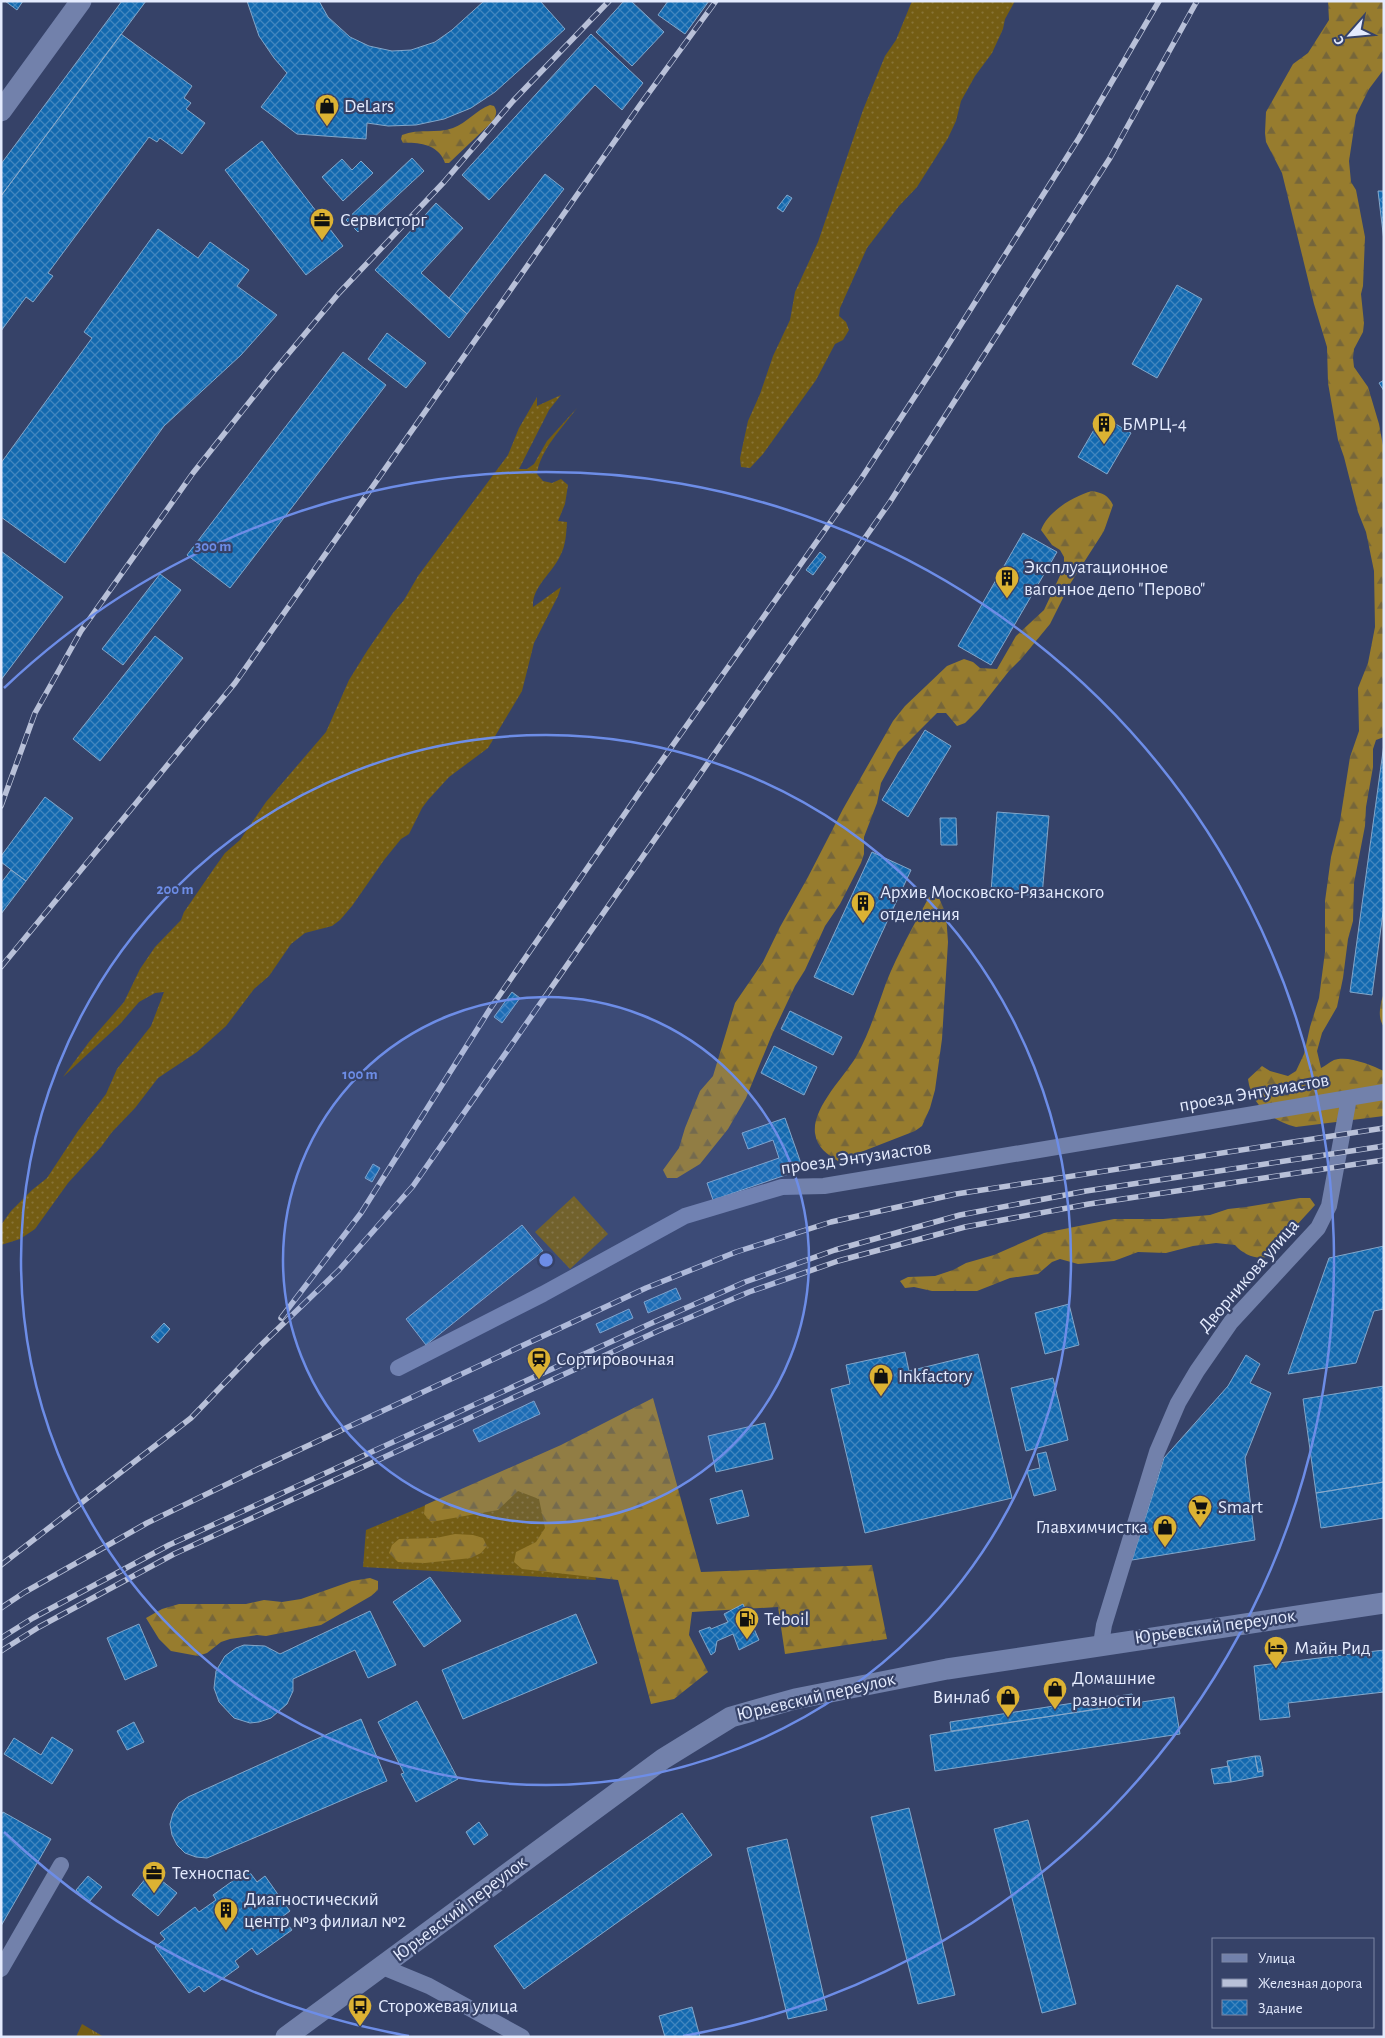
<svg xmlns="http://www.w3.org/2000/svg" width="1385" height="2038" font-family="'Alegreya Sans',sans-serif">
<style>
.grass{fill:url(#grass-dots)}
.forest{fill:url(#forest-firs)}
.park{fill:url(#park-tufts)}
.building{fill:url(#building-cross-hatch);stroke:#82a6ca}
.lines{fill:none;stroke-linecap:round;stroke-linejoin:round}
.minor{stroke:#7281ab;stroke-width:16}
.tertiary{stroke:#7281ab;stroke-width:21}
.rail-casing{stroke:#b8c0d8;stroke-width:5.5}
.rail{stroke:#364268;stroke-width:4;stroke-dasharray:11;stroke-linecap:butt}
.ring{fill:none;stroke:#6d8de7;stroke-width:2.5}
.labels{text-anchor:middle;dominant-baseline:central;stroke-width:4.5;stroke-linejoin:round;paint-order:stroke}
.poi-label{font-size:19px;fill:#e4ebfe;stroke:#364268;text-anchor:start}
.street-label{font-size:19px;fill:#e4ebfe;stroke:#364268}
.centre{fill:#6d8de7;stroke:#364268;stroke-width:2.5}
.ring-label{font-size:15px;text-anchor:middle;font-weight:bold;fill:#6d8de7;stroke:#364268;stroke-width:4.5;stroke-linejoin:round;paint-order:stroke}
</style>
<defs>
<pattern id="grass-dots" width="8" height="8" patternUnits="userSpaceOnUse" patternTransform="scale(1.25)"><rect width="8" height="8" fill="#745d14"/><path d="M2 2h.1M6 6h.1" fill="none" stroke="#887437" stroke-width="1.8" stroke-linecap="round"/></pattern>
<pattern id="forest-firs" width="22" height="20" patternUnits="userSpaceOnUse" patternTransform="scale(1.25)"><rect width="22" height="20" fill="#977c2e"/><path d="M5 1l3.5 6h-7zM16 11l3.5 6h-7z" fill="#76663a"/></pattern>
<pattern id="park-tufts" width="24" height="20" patternUnits="userSpaceOnUse" patternTransform="scale(1.25)"><rect width="24" height="20" fill="#745d14"/><path d="M3 7l-1-3M5 7V3M7 7l1-3M15 17l-1-3M17 17v-4M19 17l1-3" fill="none" stroke="#887437"/></pattern>
<pattern id="building-cross-hatch" width="8" height="8" patternUnits="userSpaceOnUse" patternTransform="scale(1.25)"><rect width="8" height="8" fill="#1369af"/><path d="M0 0l8 8M0 8l8-8" fill="none" stroke="#4186bf"/></pattern>
</defs>
<rect width="100%" height="100%" fill="#364268"/>
<!-- grass -->
<path class="grass" d="M912,1H1015L1005,19L1003,29L992,53L975,76L961,101L956,121L948,138L917,187L899,206L867,248L840,308L839,316L846,322L849,330L843,340L835,344L816,380L763,454L750,468L741,467L740,458L748,421L760,394L773,356L790,320L795,292L818,242L863,110L885,56L896,40Z
M561,395L549,410L519,469H527L534,464L547,441L577,408C563,427 540,450 537,474L543,481L552,483L561,479L568,485L565,504L558,521L567,522C566,535 566,545 560,556C552,574 532,586 533,607L561,587L558,596L534,643L522,691L488,748L449,777L428,800L422,808L409,834L401,839L384,860L352,906L340,920L332,926L305,933L291,944L269,976L254,989L226,1026L197,1052L158,1078L135,1108L112,1132L101,1147L68,1183L35,1229L20,1239L1,1245V1225L11,1211L32,1190L47,1178L78,1131L106,1094L117,1069L151,1026L164,992L155,993L139,1002L120,1024L63,1077L89,1042L124,1002L140,969L155,947L181,920L184,912L215,867L225,853L240,840L266,802L326,732L349,680L367,651L393,613L404,600L418,576L508,455L519,428L537,397V406Z
M574,1196L608,1234L570,1269L535,1232Z
M566,1447L596,1580L363,1567L366,1530Z"/>
<!-- forest -->
<path class="forest" d="M1328,1H1384V69L1369,89L1356,115L1349,161L1351,182L1356,190L1365,237L1363,286L1361,294L1364,323L1363,332L1354,349L1353,358L1354,367L1368,387L1379,424L1384,451V737L1376,740L1373,749V767L1366,807L1365,826L1354,883L1353,921L1348,939L1343,978L1337,1007L1322,1033L1317,1051L1321,1068C1325,1066 1330,1062 1334,1060C1348,1055 1371,1065 1384,1071V1116L1296,1127C1272,1121 1251,1105 1248,1079L1262,1066L1270,1071L1288,1076L1296,1071L1304,1054L1310,1027L1319,998L1325,952V901L1331,857L1340,821L1350,757L1359,731L1358,688L1368,663L1375,627L1374,571L1366,532L1358,512L1344,457L1338,440L1328,383L1327,347L1314,304L1282,173L1266,142L1265,133L1266,112L1293,64L1308,53L1329,20Z
M490,105L494,106C498,112 496,116 492,122L449,163H445C439,145 420,142 403,143L401,139L402,135C419,128 437,134 453,128C467,123 476,110 490,105Z
M1092,491C1103,493 1108,495 1113,505L1104,531L1070,584L1050,624L1022,658L1009,671L979,709L965,723L957,726L946,713H937L898,752L881,783L877,803L864,837V854L861,863L840,904L825,926L805,970L795,986L771,1037L746,1098L728,1129L700,1164L677,1178H667L663,1170L679,1148L685,1128L700,1091L713,1076L735,1003L763,962L780,927L808,877L843,809L893,721L905,706L947,666L964,659L973,662L980,668L997,669L1016,636L1044,610L1064,567V557L1060,550L1052,545L1041,530C1048,511 1074,496 1092,491Z
M929,897L939,898L946,914L948,942L942,1039L935,1090L930,1108L922,1126L915,1131L838,1161C827,1154 817,1148 815,1133C812,1108 844,1077 856,1057C869,1034 877,1008 886,983C898,953 914,925 929,897Z
M1384,993V1027C1377,1017 1380,1004 1384,993Z
M1300,1198H1310L1315,1205C1309,1212 1302,1219 1296,1226C1291,1234 1287,1243 1280,1250C1266,1263 1246,1258 1235,1245L1216,1243L1193,1246L1166,1253L1138,1252L1114,1261L1078,1264L1060,1259L1052,1262L1038,1274L1010,1278L977,1291H932L914,1287L905,1288L900,1281L908,1277L935,1276L953,1270L966,1263L994,1255L1044,1233L1114,1219H1163L1210,1215L1228,1209L1246,1207Z
M653,1398L701,1572L872,1565L887,1639L785,1654L778,1607L692,1612L689,1635L708,1672L674,1699L651,1704L618,1580L522,1569L514,1562L516,1552L536,1542L545,1528L539,1499L518,1491L498,1510L431,1522L424,1514L425,1505L561,1445Z
M455,1534L473,1535L483,1538L487,1546L481,1553L471,1558L425,1563L398,1562L389,1553L392,1545L399,1539L436,1538Z
M370,1578L378,1581V1590L371,1596L321,1625L266,1636L257,1635L230,1639L221,1642L207,1653L198,1656L171,1651L159,1639L146,1618L162,1609L179,1604H246L264,1600L282,1602L301,1599L352,1581Z"/>
<!-- park -->
<path class="park" d="M82,2024L104,2037H76Z"/>
<!-- building -->
<path class="building" d="M5,1H23L17,10Z
M122,1H146L1,196V164Z
M247,1H319L328,17L350,37L369,46L392,51L411,50L435,42L452,30L484,1H540L565,29L495,92L471,108L444,119L416,125L388,126L367,123L366,139L297,134L261,107L287,73L274,58L259,36Z
M624,1H631L664,32L632,66L596,32Z
M668,1H709L685,34L658,15Z
M121,34L192,86L184,98L191,103L186,109L205,123L182,154L160,138L157,142L149,137L48,273L53,276L33,302L26,297L1,331V196Z
M591,34L643,83L622,110L595,85L489,200L462,175Z
M262,141L343,246L306,275L225,170Z
M412,158L424,171L358,232L346,220Z
M342,159L352,170L361,161L373,173L343,201L322,177Z
M545,174L564,189L467,314L449,298Z
M1378,191H1384V241Z
M787,195L792,198L783,212L777,208Z
M436,203L463,228L421,273L467,314L449,338L375,270Z
M158,229L198,258L210,242L249,270L237,286L277,315L241,355L164,426L65,563L1,517V463L92,338L84,332Z
M1177,285L1202,299L1157,378L1132,364Z
M387,333L426,363L406,388L368,359Z
M343,352L386,385L230,588L187,555Z
M1384,380V391L1379,383Z
M1102,416L1131,433L1107,474L1078,457Z
M1023,533L1057,552L991,665L958,646Z
M1,551L63,597L1,680Z
M820,552L826,557L813,575L806,570Z
M160,574L181,590L123,665L102,649Z
M155,636L183,658L100,761L73,739Z
M925,730L951,746L908,817L882,800Z
M1384,744V905L1372,995L1350,992Z
M45,797L73,818L26,881L1,862V856Z
M997,812L1049,816L1042,896L991,892Z
M940,818H956L957,845H941Z
M872,852L911,870L853,995L814,977Z
M11,870L26,881L1,914V883Z
M512,992L520,998L502,1023L494,1017Z
M790,1011L842,1037L833,1055L781,1029Z
M774,1046L817,1067L804,1095L761,1073Z
M785,1118L803,1169L713,1200L707,1183L779,1158L773,1140L748,1149L742,1133Z
M373,1164L380,1168L372,1182L365,1178Z
M522,1225L543,1251L426,1345L406,1319Z
M1384,1246V1309L1374,1311L1356,1363L1288,1374L1329,1258Z
M676,1288L681,1299L648,1313L644,1302Z
M1069,1304L1079,1345L1045,1354L1035,1313Z
M629,1309L633,1318L600,1333L596,1324Z
M164,1323L170,1329L158,1343L151,1337Z
M905,1352L909,1371L978,1354L1012,1498L865,1533L831,1389L850,1384L846,1365Z
M1246,1355L1260,1364L1250,1383L1271,1393L1245,1458L1255,1540L1132,1560L1164,1458L1228,1386Z
M1053,1378L1068,1440L1026,1451L1011,1388Z
M1384,1386V1482L1316,1493L1303,1399Z
M534,1401L540,1414L479,1442L473,1430Z
M765,1423L773,1459L716,1472L708,1436Z
M1046,1452L1056,1490L1034,1496L1027,1471L1040,1468L1037,1454Z
M1384,1482V1518L1321,1528L1316,1493Z
M742,1490L749,1516L717,1524L710,1499Z
M430,1577L461,1621L424,1647L393,1602Z
M743,1604L759,1640L739,1650L733,1634L717,1641L715,1652L711,1655L699,1631L710,1627L711,1629L728,1622L724,1614Z
M370,1611L396,1665L368,1678L355,1650L293,1679V1691L287,1704L271,1718L259,1722L250,1723L234,1718L219,1702L214,1688L216,1671L225,1656L236,1648L244,1645L265,1646L280,1654Z
M576,1614L597,1663L463,1719L442,1670Z
M139,1624L157,1666L125,1680L107,1638Z
M1384,1650V1692L1288,1703L1290,1717L1260,1720L1254,1666Z
M1132,1694L1133,1704L951,1731L950,1722Z
M1174,1697L1180,1734L935,1771L930,1735Z
M417,1701L458,1779L416,1802L401,1774L404,1773L378,1722Z
M361,1719L387,1781L207,1858L196,1857L185,1853L177,1845L172,1835L170,1824L173,1813L179,1803L188,1797Z
M134,1722L144,1742L127,1750L117,1731Z
M52,1737L73,1750L52,1784L4,1754L14,1738L41,1755Z
M1255,1756L1258,1772L1263,1771V1776L1231,1782L1227,1761Z
M1255,1756H1260L1263,1771L1258,1772Z
M1229,1766L1231,1782L1214,1784L1211,1769Z
M909,1808L955,1995L918,2004L871,1817Z
M3,1812L51,1839L1,1926V1815Z
M682,1813L712,1855L524,1989L494,1946Z
M1028,1820L1076,2004L1042,2013L994,1829Z
M479,1822L488,1835L474,1845L466,1832Z
M787,1839L827,2010L788,2019L747,1848Z
M248,1870L257,1882L265,1876L277,1893L290,1911L282,1917L292,1930L257,1955L252,1948L235,1961L239,1967L204,1992L199,1986L189,1993L155,1947L165,1939L160,1933L195,1907L199,1912L216,1900L213,1895Z
M151,1872L177,1893L158,1916L132,1895Z
M88,1876L102,1887L89,1902L76,1890Z
M692,2007L700,2037H665L659,2016Z"/>
<g class="lines">
<!-- minor -->
<path class="minor" d="M398,1368L543,1294L685,1216L782,1187L824,1186L1384,1092
M1101,1644L1104,1625L1157,1452L1178,1403L1197,1371L1231,1322L1318,1228L1329,1206L1349,1098
M383,1967L429,1986L522,2037
M1,1969L61,1865"/>
<!-- tertiary -->
<path class="tertiary" d="M1,111L81,1
M286,2037L663,1759L731,1717L795,1699L947,1669L1384,1603"/>
<defs>
<path id="rail" d="M1,806L35,713L81,631L193,473L274,371L339,293L444,182L513,101L609,1
M1,967L235,683L640,105L716,1
M281,1318L361,1213L490,1009L646,783L861,479L936,364L1079,138L1159,1
M1,1565L191,1418L260,1346L339,1270L413,1186L890,502L1110,158L1197,1
M1,1608L25,1592L147,1523L258,1469L646,1288L736,1252L831,1222L956,1194L1384,1128
M1,1638L33,1618L169,1545L654,1322L745,1282L835,1250L960,1215L1086,1191L1384,1146
M1,1651L39,1627L174,1554L658,1331L749,1292L838,1261L965,1227L1089,1204L1384,1160"/>
</defs>
<!-- rail casing -->
<use href="#rail" class="rail-casing"/>
<!-- rail -->
<use href="#rail" class="rail"/>
</g>
<!-- distance rings -->
<circle cx="546" cy="1260" r="263" fill="#6d8de7" fill-opacity=".12"/>
<g class="ring">
<circle cx="546" cy="1260" r="263"/>
<circle cx="546" cy="1260" r="525"/>
<path d="M409 2036A788 788 0 0 1 4 1832M4 688A788 788 0 1 1 683 2036"/>
</g>
<!-- icons -->
<defs>
<symbol id="shop-pin" viewBox="-11 -11 22 30"><path d="M0 17L-7.5 6A9.5 9.5 0 1 1 7.5 6Z" fill="#dcb233" stroke="#364268"/><path d="M-5-2.5h2.3a2.7 3.5 0 0 1 5.4 0H5L5.5 6h-11ZM-1.5-2.5h3a1.5 2.3 0 0 0-3 0Z" fill="#111"/></symbol>
<symbol id="office-pin" viewBox="-11 -11 22 30"><path d="M0 17L-7.5 6A9.5 9.5 0 1 1 7.5 6Z" fill="#dcb233" stroke="#364268"/><path d="M-6-3h4V-5.5h4V-3h4V5H-6ZM-1-4.5V-3h2v-1.5ZM-6 0V1H6V0Z" fill="#111"/></symbol>
<symbol id="building-pin" viewBox="-11 -11 22 30"><path d="M0 17L-7.5 6A9.5 9.5 0 1 1 7.5 6Z" fill="#dcb233" stroke="#364268"/><path d="M-4-6H4V6H1V3H-1V6H-4ZM-2.5-4.3h1.7v1.8h-1.7ZM.8-4.3h1.7v1.8H.8ZM-2.5-1h1.7V.8h-1.7ZM.8-1h1.7V.8H.8Z" fill="#111"/></symbol>
<symbol id="station-pin" viewBox="-11 -11 22 30"><path d="M0 17L-7.5 6A9.5 9.5 0 1 1 7.5 6Z" fill="#dcb233" stroke="#364268"/><path d="M-3-6H3Q5-6 5-4V2Q5 4 3 4L4.5 6H3L1.5 4h-3L-3 6H-4.5L-3 4Q-5 4-5 2V-4Q-5-6-3-6ZM-3.5-4v3h7v-3ZM-3.5 1v1.5H-2V1ZM2 1v1.5H3.5V1Z" fill="#111"/></symbol>
<symbol id="supermarket-pin" viewBox="-11 -11 22 30"><path d="M0 17L-7.5 6A9.5 9.5 0 1 1 7.5 6Z" fill="#dcb233" stroke="#364268"/><path d="M-6-5.5h2.5l.6 2H6L4.5 2H-2.5L-4.4-4H-6ZM-1.5 3.2a1.3 1.3 0 1 0 .1 0ZM3 3.2a1.3 1.3 0 1 0 .1 0Z" fill="#111"/></symbol>
<symbol id="fuel-pin" viewBox="-11 -11 22 30"><path d="M0 17L-7.5 6A9.5 9.5 0 1 1 7.5 6Z" fill="#dcb233" stroke="#364268"/><path d="M-5.5-6h7V0h2V4h1.3V-2.5L3-4.5l.8-.8L6-3V5H2.5V1h-1V6h-7ZM-4.2-4.7v3.2H.2V-4.7Z" fill="#111"/></symbol>
<symbol id="hotel-pin" viewBox="-11 -11 22 30"><path d="M0 17L-7.5 6A9.5 9.5 0 1 1 7.5 6Z" fill="#dcb233" stroke="#364268"/><path d="M-6-4.5h1.5V1H6V5H4.5V3h-9V5H-6ZM-4 0a1.8 1.8 0 1 1 3.6 0ZM.5 0V-2.5h3Q6-2.5 6 0Z" fill="#111"/></symbol>
<symbol id="bus-pin" viewBox="-11 -11 22 30"><path d="M0 17L-7.5 6A9.5 9.5 0 1 1 7.5 6Z" fill="#dcb233" stroke="#364268"/><path d="M-5-6H5V4H4V6H2V4H-2V6H-4V4H-5ZM-3.5-4V0h7V-4ZM-3.5 1.2v1.5H-2V1.2ZM2 1.2v1.5H3.5V1.2Z" fill="#111"/></symbol>
</defs>
<g fill-rule="evenodd">
<use href="#shop-pin" x="313" y="92" width="28" height="38"/>
<use href="#office-pin" x="308" y="206" width="28" height="38"/>
<use href="#building-pin" x="1090" y="410" width="28" height="38"/>
<use href="#building-pin" x="993" y="564" width="28" height="38"/>
<use href="#building-pin" x="849" y="889" width="28" height="38"/>
<use href="#station-pin" x="525" y="1345" width="28" height="38"/>
<use href="#shop-pin" x="867" y="1362" width="28" height="38"/>
<use href="#supermarket-pin" x="1186" y="1493" width="28" height="38"/>
<use href="#shop-pin" x="1151" y="1513" width="28" height="38"/>
<use href="#fuel-pin" x="733" y="1605" width="28" height="38"/>
<use href="#hotel-pin" x="1262" y="1634" width="28" height="38"/>
<use href="#shop-pin" x="1041" y="1675" width="28" height="38"/>
<use href="#shop-pin" x="994" y="1683" width="28" height="38"/>
<use href="#office-pin" x="140" y="1859" width="28" height="38"/>
<use href="#building-pin" x="212" y="1896" width="28" height="38"/>
<use href="#bus-pin" x="346" y="1992" width="28" height="38"/>
</g>
<g class="labels">
<!-- poi labels -->
<g class="poi-label">
<text x="344" y="106">DeLars</text>
<text x="340" y="220">Сервисторг</text>
<text x="1122" y="424">БМРЦ-4</text>
<text x="1024" y="567">Эксплуатационное<tspan x="1024" dy="22">вагонное депо "Перово"</tspan></text>
<text x="880" y="892">Архив Московско-Рязанского<tspan x="880" dy="22">отделения</tspan></text>
<text x="556" y="1359">Сортировочная</text>
<text x="898" y="1376">Inkfactory</text>
<text x="1218" y="1507">Smart</text>
<text x="1148" y="1527" text-anchor="end">Главхимчистка</text>
<text x="764" y="1619">Teboil</text>
<text x="1294" y="1648">Майн Рид</text>
<text x="1072" y="1678">Домашние<tspan x="1072" dy="22">разности</tspan></text>
<text x="990" y="1697" text-anchor="end">Винлаб</text>
<text x="172" y="1873">Техноспас</text>
<text x="244" y="1899">Диагностический<tspan x="244" dy="22">центр №3 филиал №2</tspan></text>
<text x="378" y="2006">Сторожевая улица</text>
</g>
<!-- street labels -->
<g class="street-label">
<text transform="translate(1254 1093) rotate(-10)">проезд Энтузиастов</text>
<text transform="translate(856 1158) rotate(-8)">проезд Энтузиастов</text>
<text transform="translate(1249 1276) rotate(-49)">Дворникова улица</text>
<text transform="translate(1215 1627) rotate(-8)">Юрьевский переулок</text>
<text transform="translate(816 1697) rotate(-13)">Юрьевский переулок</text>
<text transform="translate(460 1909) rotate(-37)">Юрьевский переулок</text>
</g>
</g>
<circle cx="546" cy="1260" r="8" class="centre"/>
<g class="ring-label">
<text x="213" y="551">300 m</text>
<text x="175" y="894">200 m</text>
<text x="360" y="1079">100 m</text>
</g>
<!-- border -->
<rect width="1385" height="2038" fill="none" stroke="#e4ebfe" stroke-width="5"/>
<!-- legend -->
<rect x="1212" y="1938" width="162" height="90" fill="#364268" stroke="#7c86a4"/>
<rect x="1222" y="1954" width="25" height="8" fill="#7281ab" stroke="#7c86a4"/>
<text x="1258" y="1963" font-size="15" fill="#e4ebfe">Улица</text>
<rect x="1222" y="1979" width="25" height="8" fill="#b8c0d8" stroke="#7c86a4"/>
<text x="1258" y="1988" font-size="15" fill="#e4ebfe">Железная дорога</text>
<rect x="1222" y="2000" width="25" height="15" fill="url(#building-cross-hatch)" stroke="#7c86a4"/>
<text x="1258" y="2013" font-size="15" fill="#e4ebfe">Здание</text>
<!-- north arrow -->
<g transform="translate(1350 35) rotate(243)" stroke="#364268" stroke-width="4" paint-order="stroke">
<path d="M0-4L9 19L0 12L-9 19Z" fill="#e4ebfe"/>
<text y="-8" font-size="14" font-weight="bold" text-anchor="middle" fill="#e4ebfe">С</text>
</g>
</svg>
